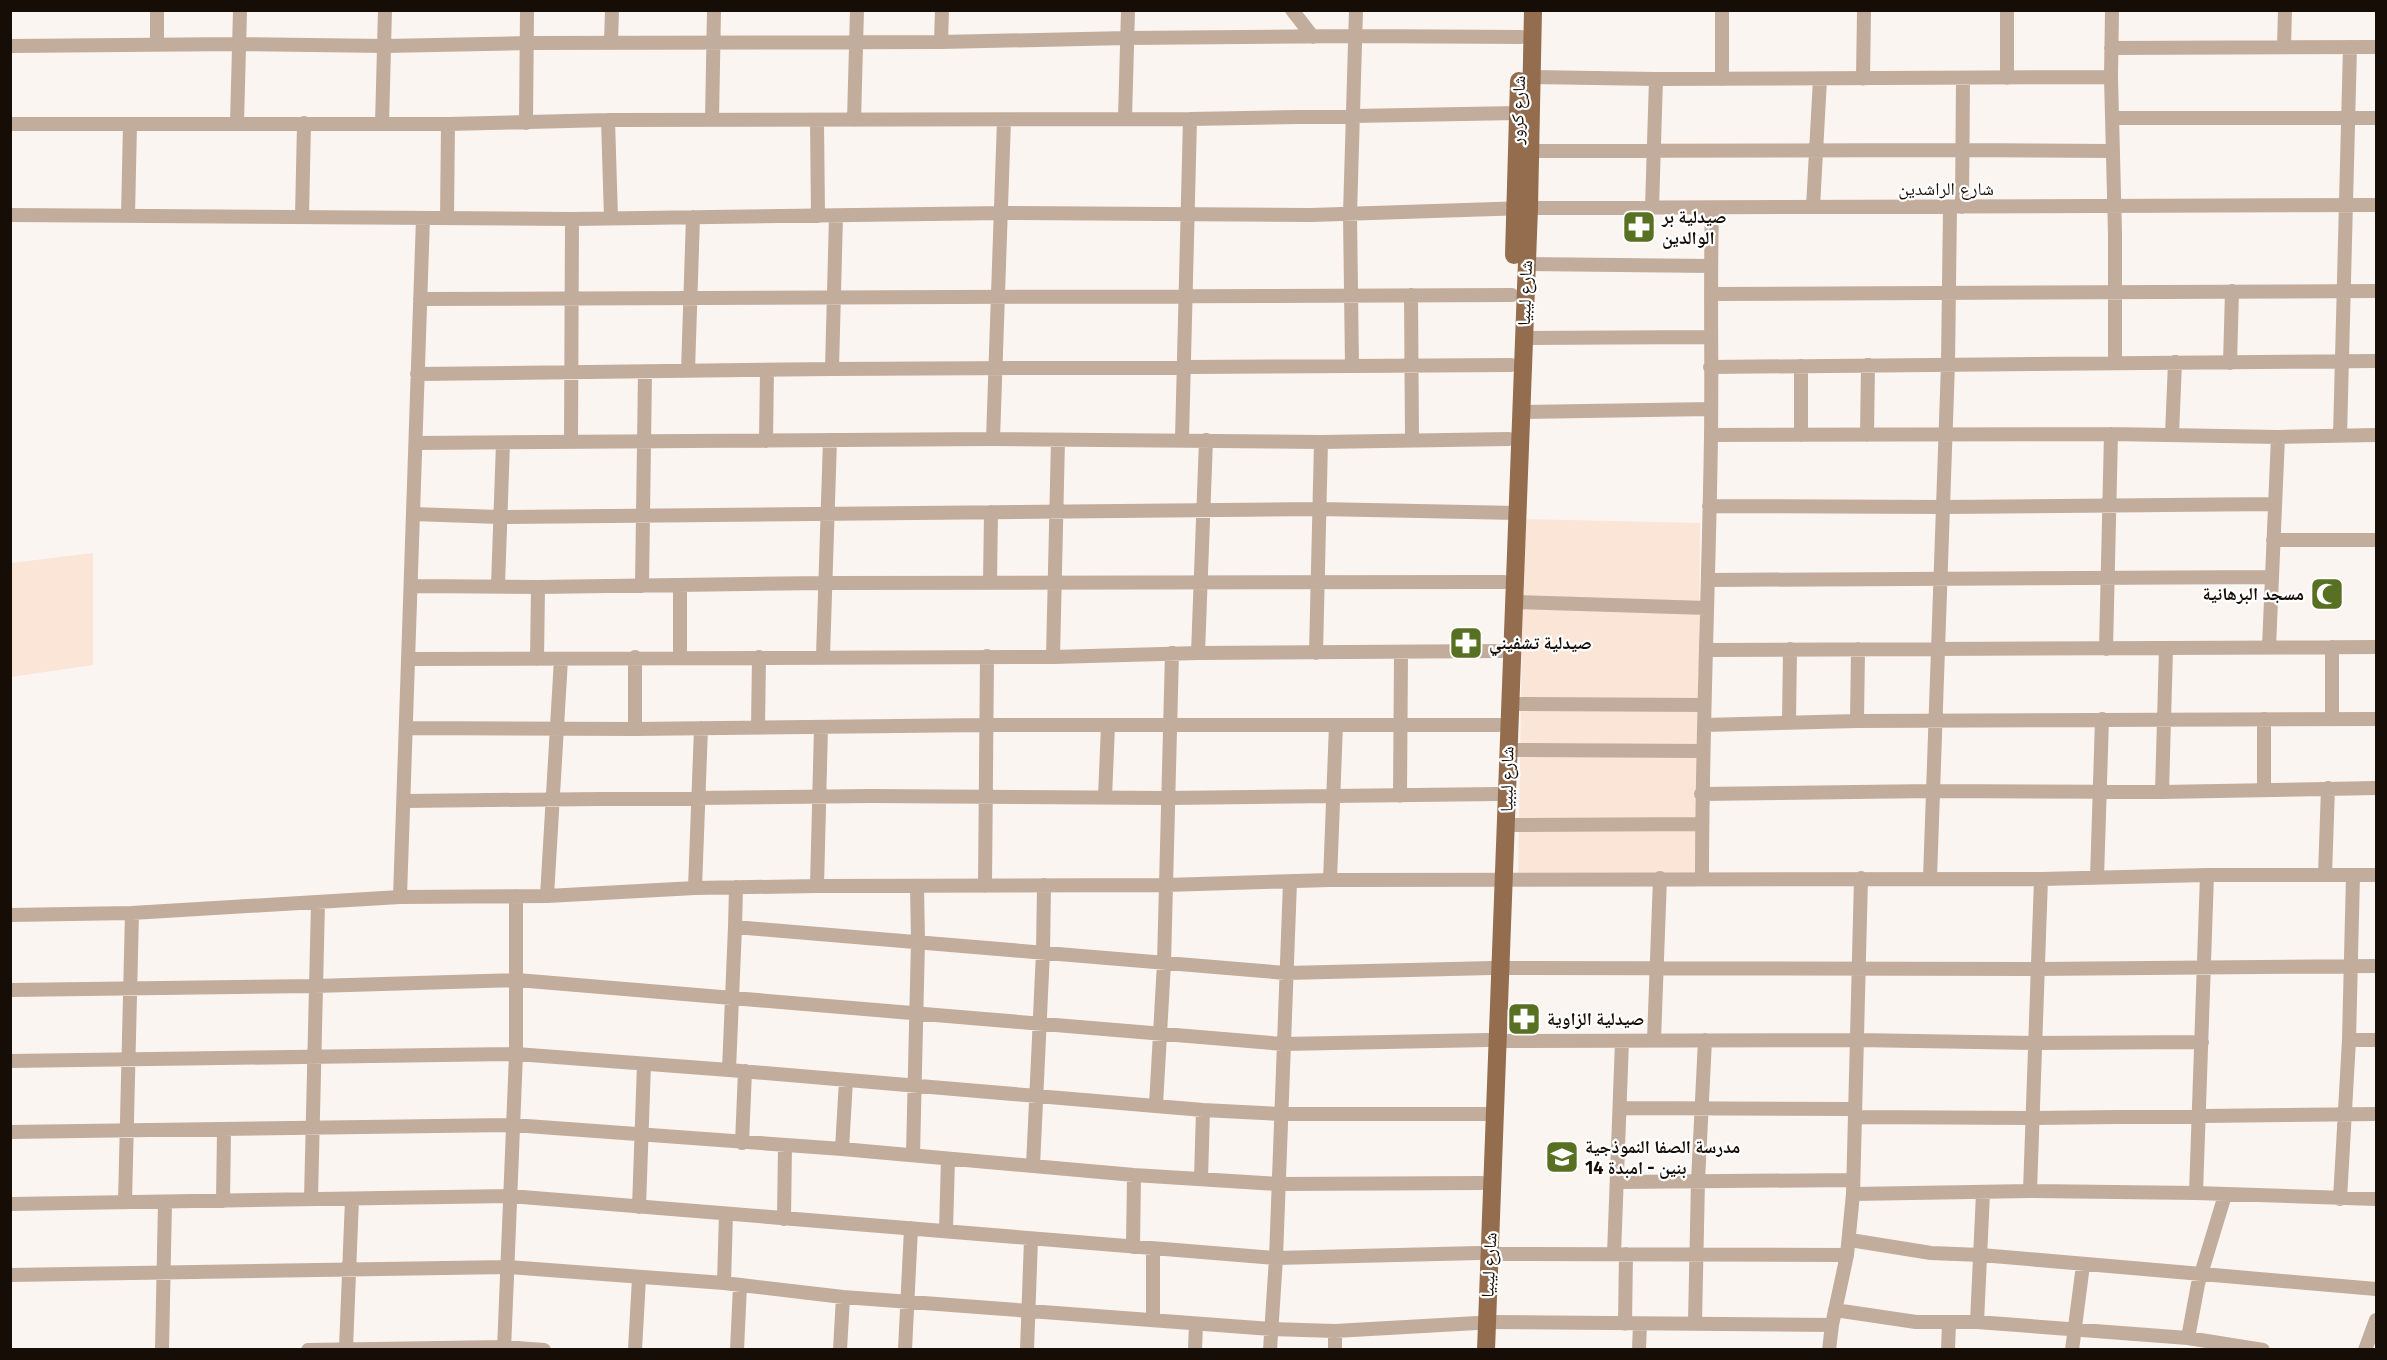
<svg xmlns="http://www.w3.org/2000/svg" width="2387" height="1360" font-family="'Fira Sans','Noto Naskh Arabic',sans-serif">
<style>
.built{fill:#fae5d6}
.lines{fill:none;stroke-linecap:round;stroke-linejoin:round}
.minor{stroke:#c2ac9b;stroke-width:14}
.major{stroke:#946d4e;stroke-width:18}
.labels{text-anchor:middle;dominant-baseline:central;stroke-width:4.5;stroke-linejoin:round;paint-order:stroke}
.street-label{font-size:18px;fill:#150d06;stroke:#fff}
.poi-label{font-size:18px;font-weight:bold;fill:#150d06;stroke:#fff;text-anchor:start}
</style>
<rect width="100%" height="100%" fill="#fbf5f1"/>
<!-- built -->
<path class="built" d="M1524,519L1700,523L1697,887L1518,885Z
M93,553V665L11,677V563Z"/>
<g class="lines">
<!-- minor -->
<path class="minor" d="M1292,10L1313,37
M2112,10L2111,77L2115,234V362
M941,42L942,10
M611,43L612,10
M157,44V10
M10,46L239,44L385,46L528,43L941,42L1127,38L1356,36L1521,37
M2284,47L2285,10
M2111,48L2376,47
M1532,77L1656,79L2111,77
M2007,78V10
M1722,79V10
M1863,79L1864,10
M1125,118L1128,10
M2112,118H2376
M608,120L611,218
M712,120L714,10
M854,120L857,10
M817,121L818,216
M237,123L240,10
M526,123L527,10
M10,124H448L608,120L1190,119L1518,113
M382,124L385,10
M1520,151L1963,150L2112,151
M1813,207L1820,79
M1962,207L1963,78
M1652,208L1656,79
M10,215L572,219L1003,213L1311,215L1529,208L2376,205
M128,216L130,124
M302,217L304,123
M447,218L448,124
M1526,264L1711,266
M1711,294L2376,291
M1411,295L1412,440
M420,299L1512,295
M1523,338L1709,337
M2230,363L2232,291
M1352,365L1350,214L1356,10
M1710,367L2376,361
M832,369L836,216
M688,371L693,217
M417,374L832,369L1511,365
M1521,412L1711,409
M1711,435L2111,434L2278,437L2376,435
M1801,435V366
M1867,435L1868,365
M2172,435L2175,362
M2340,436L2350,47
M993,439L1004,120
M1182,439L1190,119
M766,441L767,370
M571,442L572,219
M416,443L993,439L1321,442L1509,439
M1709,506L1944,507L2275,504
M413,514L499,517L1319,509L1517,513
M2273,540H2376
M1708,580L2271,577
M990,583L991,512
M498,585L503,443
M412,586L538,587L824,583L1504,582
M642,586L645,372
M680,586V657
M1514,602L1707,608
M2269,647L2278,437
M2106,649L2111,434
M1707,650L2376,647
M1198,653L1206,440
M1316,653L1321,442
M823,656L830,440
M635,657V729
M1053,657L1058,440
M409,659L1053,657L1198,653L1502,651
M537,659L538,587
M1510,704L1704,705
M2264,719V789
M2332,719V647
M1857,721L1858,649
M1789,722L1790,649
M1704,725L1857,721L2376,719
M406,728L635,729L987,725H1499
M758,728L759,657
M1507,750L1703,751
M2162,792L2166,649
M1701,794L1933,791L2162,792L2376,788
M1400,796L1401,653
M1105,797L1108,726
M405,801L871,796L1168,798L1497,794
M1506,825L1702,824
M2325,875L2328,788
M1702,878C1702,730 1709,583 1711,436C1712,360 1710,284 1712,208
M1930,878L1948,364L1950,207
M2097,878L2102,719
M1330,880L1336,725
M817,886L821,727
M985,886L987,656
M695,888L701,728
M547,896L561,659
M400,897L423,218
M10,915L132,913L400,897L547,896L695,888L817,886L1166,885L1330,880L2041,879L2207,875H2376
M735,927L736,887
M1500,968L2036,969L2376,966
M10,990L315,986L517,980L1283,1044L1488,1040
M1654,1040L1660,878
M2349,1040H2376
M1498,1041L1857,1040L2034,1043L2202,1042
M10,1061L516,1054L729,1070L1203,1110L1281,1114H1485
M729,1070L735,927L1286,973L1492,968
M1156,1105L1164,963L1172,653
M1621,1108L1854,1109
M1855,1117L2031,1118L2376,1114
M10,1132L513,1125L842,1149L1134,1175L1278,1184L1482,1183
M742,1143L745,1071
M842,1149L846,1080
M913,1155L918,941L917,886
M1033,1166L1043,952L1044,885
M1201,1179L1203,1110
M1618,1182L1853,1180
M2030,1191L2041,879
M2196,1193L2207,875
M1853,1194L2030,1191L2196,1193L2376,1199
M311,1199L318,903
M2340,1199L2349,1040L2353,875
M223,1201L224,1130
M125,1202L132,913
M10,1204L510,1196L1276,1258L1479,1253
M639,1207L644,1064
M784,1219L785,1145
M946,1230L948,1159
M1850,1240L1931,1253L1981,1255L2376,1289
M1133,1247L1134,1175
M1489,1254L1847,1255
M1614,1254L1622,1041
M10,1275L508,1267L724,1283L843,1297L1271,1329L1335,1331L1477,1323
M724,1283L726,1214
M1835,1310L1916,1322H1977L2188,1338L2263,1350
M1153,1320V1249
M1487,1322L1832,1325
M1695,1322L1698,1181L1705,1040
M1977,1322L1983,1193
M1625,1324L1626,1254
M2188,1338L2198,1284L2225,1195
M346,1348L352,1199
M162,1350L165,1202
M308,1350L504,1347L544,1350
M504,1350L516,1054V896
M635,1350L639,1278
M737,1350L740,1285
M840,1350L843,1297
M905,1350L911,1228
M1027,1350L1031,1239
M1195,1350L1196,1324
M1270,1350L1276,1258L1290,882
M1335,1350V1331
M1639,1350L1640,1324
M1829,1350L1832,1325L1847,1255L1853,1194L1861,878
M1948,1350L1949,1322
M2072,1350L2083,1265
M2365,1350L2376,1320"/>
<!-- major -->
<path class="major" d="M1514,255L1519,81
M1486,1350L1529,208L1533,10"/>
</g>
<!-- icons -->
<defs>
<symbol id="pharmacy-square" viewBox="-11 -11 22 22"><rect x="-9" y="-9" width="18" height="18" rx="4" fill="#587022" stroke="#fff"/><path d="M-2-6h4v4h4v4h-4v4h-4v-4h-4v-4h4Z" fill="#fff"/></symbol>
<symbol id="mosque-square" viewBox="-11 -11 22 22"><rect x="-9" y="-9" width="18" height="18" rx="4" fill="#587022" stroke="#fff"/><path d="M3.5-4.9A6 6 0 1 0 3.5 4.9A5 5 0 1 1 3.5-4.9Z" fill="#fff"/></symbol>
<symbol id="school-square" viewBox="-11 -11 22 22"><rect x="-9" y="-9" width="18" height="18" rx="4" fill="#587022" stroke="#fff"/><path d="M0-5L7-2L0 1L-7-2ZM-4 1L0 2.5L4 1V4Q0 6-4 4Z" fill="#fff"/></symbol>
</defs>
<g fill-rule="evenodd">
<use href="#pharmacy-square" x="1620" y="208" width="38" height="38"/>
<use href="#mosque-square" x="2308" y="575" width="38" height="38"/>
<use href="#pharmacy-square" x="1447" y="624" width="38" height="38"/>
<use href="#pharmacy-square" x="1505" y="1000" width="38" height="38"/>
<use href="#school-square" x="1543" y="1138" width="38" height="38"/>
</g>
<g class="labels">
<!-- street labels -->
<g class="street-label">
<text transform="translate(1518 110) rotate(-88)">شارع كرور</text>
<text x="1946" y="189">شارع الراشدين</text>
<text transform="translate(1525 293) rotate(-88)">شارع ليبيا</text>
<text transform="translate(1507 779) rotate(-89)">شارع ليبيا</text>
<text transform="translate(1489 1265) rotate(-87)">شارع ليبيا</text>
</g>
<!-- poi labels -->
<g class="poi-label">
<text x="1662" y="217">صيدلية بر<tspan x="1662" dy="21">الوالدين</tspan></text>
<text x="2304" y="594" text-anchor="end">مسجد البرهانية</text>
<text x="1489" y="643">صيدلية تشفيني</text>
<text x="1547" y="1019">صيدلية الزاوية</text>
<text x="1585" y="1147">مدرسة الصفا النموذجية<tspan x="1585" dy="21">بنين - امبدة 14</tspan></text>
</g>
</g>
<!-- border -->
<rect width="2387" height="1360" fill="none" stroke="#150d06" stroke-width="24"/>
</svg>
